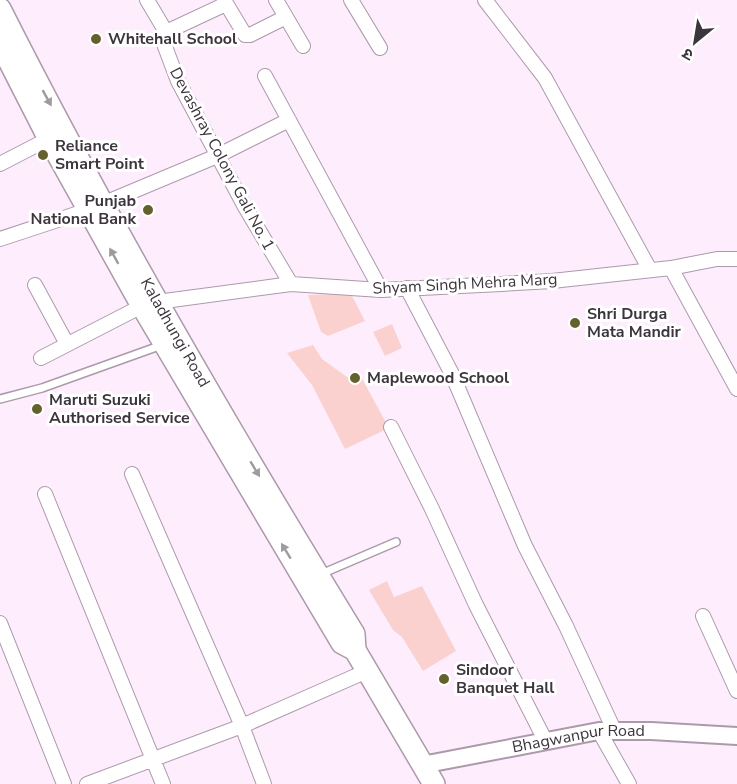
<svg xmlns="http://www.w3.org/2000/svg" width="737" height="784" font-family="'Nunito Sans','Noto Sans Devanagari',sans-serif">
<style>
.green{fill:#fad1ce}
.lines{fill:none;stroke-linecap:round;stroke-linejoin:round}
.service-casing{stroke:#ac9aab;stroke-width:10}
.minor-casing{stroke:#ac9aab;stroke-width:16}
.tertiary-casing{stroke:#ac9aab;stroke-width:20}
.primary-casing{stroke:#ac9aab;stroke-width:24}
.service{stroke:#fff;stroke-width:7}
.minor{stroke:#fff;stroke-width:14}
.tertiary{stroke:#fff;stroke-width:16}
.primary{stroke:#fff;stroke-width:21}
.oneway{fill:#9e9a9e}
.poi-dot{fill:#64612e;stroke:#fff;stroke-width:2}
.labels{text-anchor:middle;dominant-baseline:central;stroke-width:6;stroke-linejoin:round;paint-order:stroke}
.poi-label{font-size:16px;font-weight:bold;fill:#3d353d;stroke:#fff;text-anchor:start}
.street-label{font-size:16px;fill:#3d353d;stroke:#fff}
</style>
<rect width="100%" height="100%" fill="#feeefd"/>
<!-- green -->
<path class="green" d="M341,294L352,296L365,321L328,336L321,332L308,295Z
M392,324L402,348L385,356L373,332Z
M313,345L322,359L347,377L359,373L389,428L345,449L312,385L287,353Z
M387,581L394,597L422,586L456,651L423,671L402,637L393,630L369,590Z"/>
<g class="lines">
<defs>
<path id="service" d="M0,399L42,388L162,345
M321,574L396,542"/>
<path id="minor" d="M147,0L166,32L164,44L178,81L245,207L291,284
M224,0L245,35H250L286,17
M276,0L303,46
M351,0L380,48
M485,0L545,78L650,270
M166,32L226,4
M265,76L381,290
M0,164L54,136
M0,239L88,210L217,156L289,120
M671,268L737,389
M35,285L67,344
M407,288L452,374L525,546L566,626L614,730
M41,358L142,306L157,302L291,284L381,290L501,284L552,281L671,268L717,259H737
M391,427L432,509L476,605L546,742
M132,474L242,726L264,784
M45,494L163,784
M703,616L737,691
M0,623L64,784
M599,731L629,784
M87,784L242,726L367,671"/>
<g id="tertiary">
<path id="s1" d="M422,765L599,731H651L737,736"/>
</g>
<g id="primary">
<path id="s2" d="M0,9C108,223 229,430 354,634L355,650L434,784"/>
<path d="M0,43L49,139L142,306L330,623L342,643L355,650"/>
</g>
</defs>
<!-- service casing -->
<use href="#service" class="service-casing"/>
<!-- minor casing -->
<use href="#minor" class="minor-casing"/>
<!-- tertiary casing -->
<use href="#tertiary" class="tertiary-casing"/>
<!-- primary casing -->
<use href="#primary" class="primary-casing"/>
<!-- service -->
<use href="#service" class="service"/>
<!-- minor -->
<use href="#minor" class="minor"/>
<!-- tertiary -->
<use href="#tertiary" class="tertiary"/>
<!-- primary -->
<use href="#primary" class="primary"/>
</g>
<!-- one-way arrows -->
<defs><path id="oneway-solid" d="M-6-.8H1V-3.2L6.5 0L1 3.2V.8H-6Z" transform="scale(1.5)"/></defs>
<g class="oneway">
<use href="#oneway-solid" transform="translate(47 98) rotate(61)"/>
<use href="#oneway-solid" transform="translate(114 256) rotate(-119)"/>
<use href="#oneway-solid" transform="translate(255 469) rotate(59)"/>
<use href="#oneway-solid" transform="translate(286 551) rotate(-121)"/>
</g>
<!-- markers -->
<g class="poi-dot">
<circle cx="96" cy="39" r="6"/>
<circle cx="43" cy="155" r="6"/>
<circle cx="148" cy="210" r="6"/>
<circle cx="575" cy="323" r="6"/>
<circle cx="355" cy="378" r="6"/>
<circle cx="37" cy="409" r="6"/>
<circle cx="444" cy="679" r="6"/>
</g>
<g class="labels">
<!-- poi labels -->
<g class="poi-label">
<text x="108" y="39">Whitehall School</text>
<text x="55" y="146">Reliance<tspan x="55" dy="18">Smart Point</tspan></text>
<text x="136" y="201" text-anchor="end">Punjab<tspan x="136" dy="18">National Bank</tspan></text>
<text x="587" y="314">Shri Durga<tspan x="587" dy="18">Mata Mandir</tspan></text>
<text x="367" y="378">Maplewood School</text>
<text x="49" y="400">Maruti Suzuki<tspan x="49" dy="18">Authorised Service</tspan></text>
<text x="456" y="670">Sindoor<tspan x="456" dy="18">Banquet Hall</tspan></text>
</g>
<!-- street labels -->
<g class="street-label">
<text transform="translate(222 159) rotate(62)">Devashray Colony Gali No. 1</text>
<text transform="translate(465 284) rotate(-3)">Shyam Singh Mehra Marg</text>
<text stroke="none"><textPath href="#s2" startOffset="368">Kaladhungi Road</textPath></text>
<text stroke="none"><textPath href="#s1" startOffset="159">Bhagwanpur Road</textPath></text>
</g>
</g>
<!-- north arrow -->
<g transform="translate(695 42) rotate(210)" stroke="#ffffff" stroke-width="4.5" paint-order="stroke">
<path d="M0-4.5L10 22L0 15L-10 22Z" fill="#3d353d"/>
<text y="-9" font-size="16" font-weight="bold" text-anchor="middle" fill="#3d353d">उ</text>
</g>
</svg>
